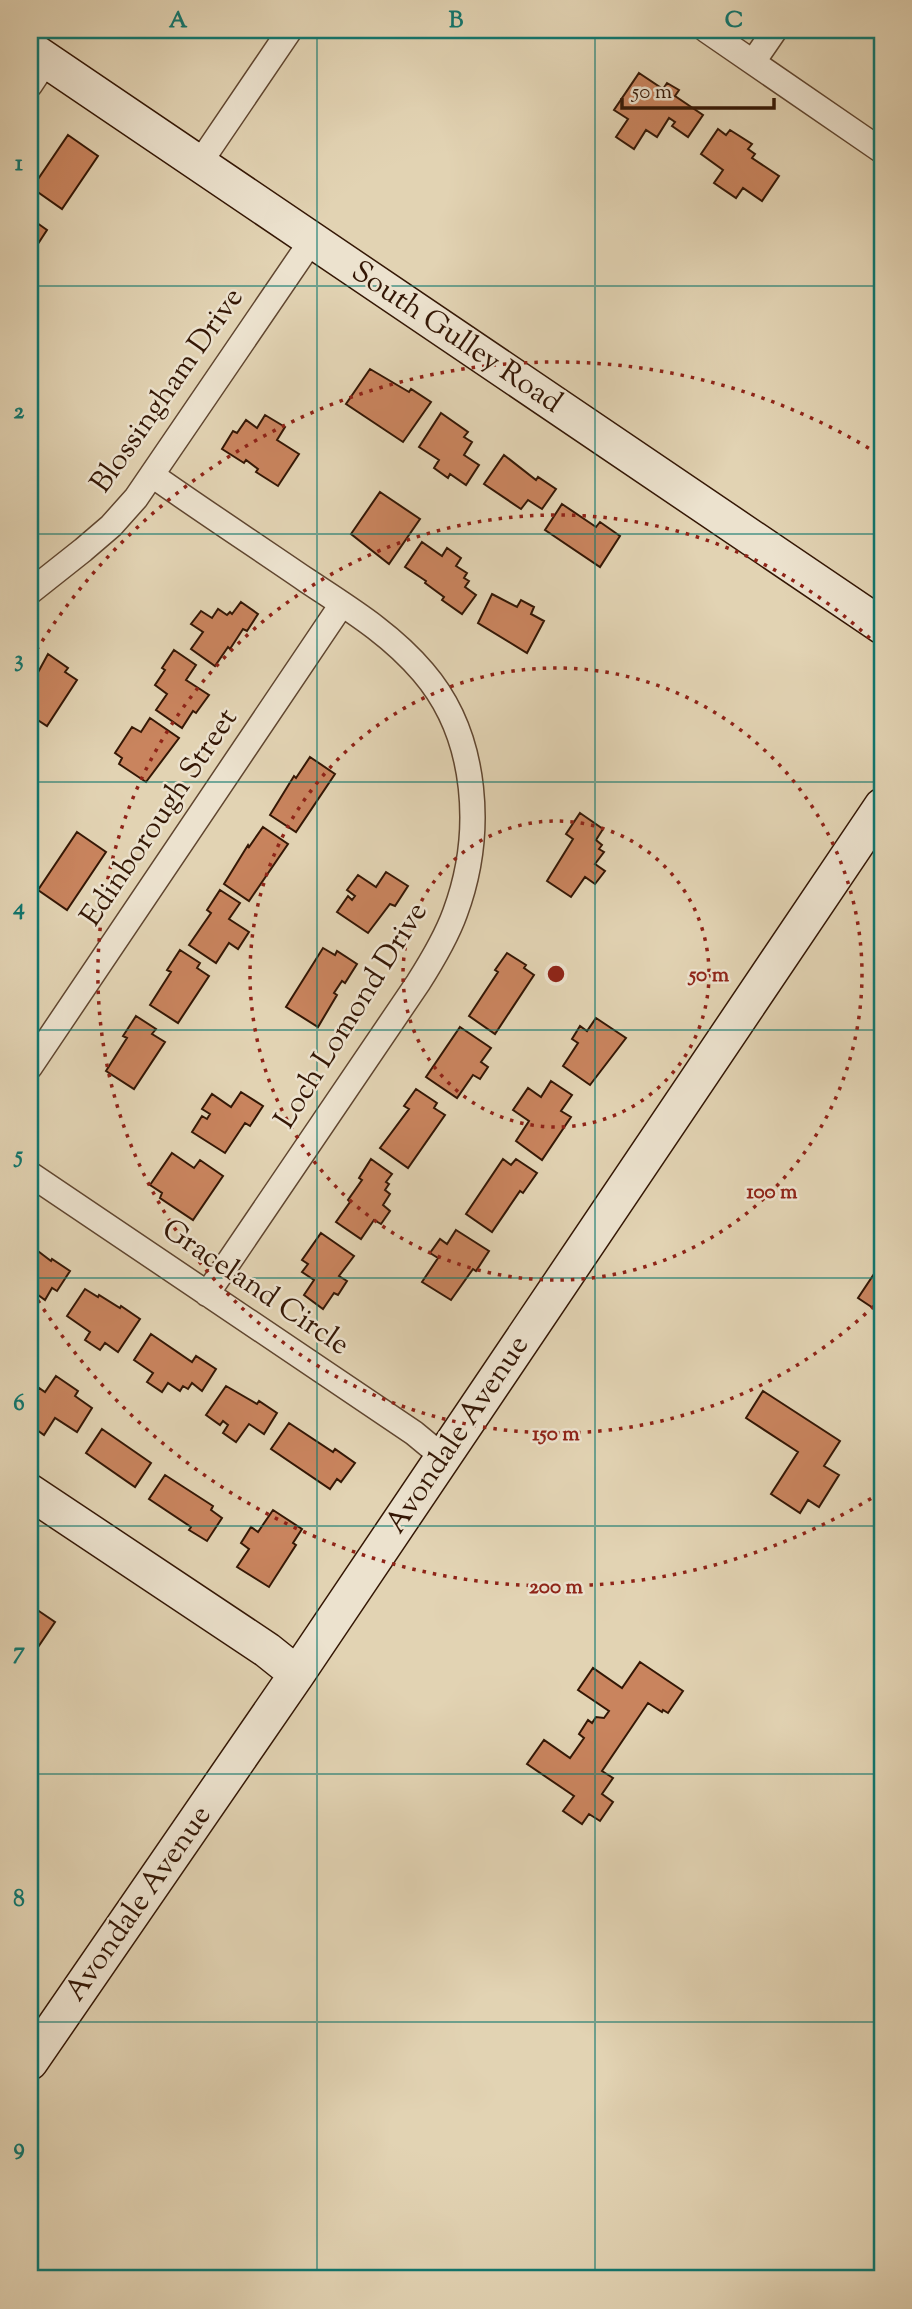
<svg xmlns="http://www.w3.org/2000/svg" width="912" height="2309" font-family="'Sorts Mill Goudy',serif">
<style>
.building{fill:#c9845e;stroke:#341705;stroke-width:2}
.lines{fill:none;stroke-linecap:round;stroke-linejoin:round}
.street-casing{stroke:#604630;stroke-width:27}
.secondary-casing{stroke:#341705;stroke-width:38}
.street{stroke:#ece2ce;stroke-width:24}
.secondary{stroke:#ece2ce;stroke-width:35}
.grid{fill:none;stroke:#0f766e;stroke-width:2;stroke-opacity:0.55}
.ring{fill:none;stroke:#8f2418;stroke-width:3.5;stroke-dasharray:3.5 7}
.labels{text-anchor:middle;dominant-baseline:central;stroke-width:5;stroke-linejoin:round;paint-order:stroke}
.street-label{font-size:30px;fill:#341705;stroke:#ece2ce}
.centre{fill:#8f2418;stroke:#ece2ce;stroke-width:3.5}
.ring-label{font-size:21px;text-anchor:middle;font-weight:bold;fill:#8f2418;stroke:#ece2ce;stroke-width:5;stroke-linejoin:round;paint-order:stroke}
.neatline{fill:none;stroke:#0f766e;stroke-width:2.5}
.grid-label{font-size:23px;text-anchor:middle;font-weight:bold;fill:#0f766e}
</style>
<rect width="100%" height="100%" fill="#e2d3b3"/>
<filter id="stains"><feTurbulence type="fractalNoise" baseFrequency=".00286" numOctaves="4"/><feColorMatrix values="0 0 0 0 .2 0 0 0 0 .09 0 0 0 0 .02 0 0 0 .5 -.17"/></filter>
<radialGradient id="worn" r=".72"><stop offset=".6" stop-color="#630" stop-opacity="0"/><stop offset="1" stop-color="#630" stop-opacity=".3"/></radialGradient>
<!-- building -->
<path class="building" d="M639,73L663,89L667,83L679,90L675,96L703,115L688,137L672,126L675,122L669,118L657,137L646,130L634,149L616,137L628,119L614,110Z
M718,129L726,135L730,130L752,144L748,149L755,154L752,158L779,176L762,201L743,188L736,198L714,183L723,170L701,154Z
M68,135L98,156L62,209L32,188Z
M30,218L47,230L30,256Z
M370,369L409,392L411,389L431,402L403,442L346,404Z
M441,413L468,432L464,437L472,442L464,455L479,465L466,485L450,474L448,478L434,468L439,460L419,447Z
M265,415L285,427L277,440L299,454L278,486L256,472L258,469L246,460L244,463L222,449L233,431L237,433L246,420L257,428Z
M504,455L536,480L538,477L556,489L542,509L528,500L521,509L484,484Z
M380,492L420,519L389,564L351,534Z
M562,504L596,527L600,522L620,536L600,567L545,530Z
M422,542L442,556L447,548L461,558L456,566L467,573L464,578L469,581L465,587L476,595L462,614L442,600L444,597L425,583L426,581L405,567Z
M492,594L517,607L521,600L534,607L531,614L544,621L527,653L478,623Z
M241,602L258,614L247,631L243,629L230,649L228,647L215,666L191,649L203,632L191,624L201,611L212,618L218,609L227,615L230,612L232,614Z
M174,650L196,665L186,680L209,695L196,713L193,711L182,728L156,710L167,694L155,685L165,670L162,668Z
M48,654L68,668L65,672L77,680L47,726L30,715V687Z
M150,718L179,738L146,782L119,764L122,758L115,753L132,727L141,732Z
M310,757L335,774L296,832L270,815L294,776L296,778Z
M580,813L603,829L596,840L602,845L599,849L604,852L595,864L605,871L595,884L585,877L571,897L547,881L573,839L566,834Z
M263,827L288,844L249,901L224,884L248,845L249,847Z
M77,832L106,852L67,910L38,890Z
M386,872L408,886L395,906L390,904L368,933L337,912L348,896L352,900L355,896L347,890L358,875L376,887Z
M220,890L240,903L229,919L249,932L238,949L229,943L216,963L189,945L211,913L207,910Z
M323,948L335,955L337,951L357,964L345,983L342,981L334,993L337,995L318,1027L286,1007Z
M180,950L200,963L197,968L209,976L178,1023L150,1005L171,972L167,970Z
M507,953L526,965L524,968L534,975L495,1034L469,1016L498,972L495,970Z
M136,1016L156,1029L152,1034L165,1042L134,1089L106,1071L127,1038L123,1036Z
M596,1018L626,1038L590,1085L563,1066L578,1043L572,1039L580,1026L587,1031Z
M460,1027L491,1048L481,1062L488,1067L480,1079L473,1075L457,1098L426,1077Z
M551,1081L572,1095L561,1111L571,1117L542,1160L516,1141L529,1121L513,1110L528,1088L541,1097Z
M416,1089L437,1103L434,1108L445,1115L408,1168L380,1148L409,1109L404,1106Z
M241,1092L263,1106L250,1126L245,1123L225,1153L192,1132L202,1116L207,1119L210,1114L202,1109L212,1094L231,1107Z
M172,1153L194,1168L200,1160L223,1176L193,1220L160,1198L162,1193L150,1185Z
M371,1159L392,1174L386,1182L389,1184L385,1190L390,1194L383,1205L390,1211L381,1224L374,1220L361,1239L336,1222L350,1202L348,1200L362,1180L359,1178Z
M503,1159L511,1165L516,1159L537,1173L523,1193L520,1191L492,1232L466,1214Z
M456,1230L489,1251L476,1271L473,1269L451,1300L422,1282L438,1258L430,1253L440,1239L447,1244Z
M321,1233L354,1256L339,1276L347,1281L338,1295L334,1293L323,1309L304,1295L314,1280L302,1272L308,1264L302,1260Z
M30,1245L51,1261L52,1259L70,1271L57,1291L52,1288L45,1300L34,1292L32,1296L30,1294Z
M874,1274L882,1280V1314L858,1298Z
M85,1289L98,1297L99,1295L120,1308L121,1306L140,1319L118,1352L105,1343L100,1350L85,1340L90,1332L67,1316Z
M151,1334L192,1362L196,1356L216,1369L202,1391L192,1383L188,1389L183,1386L180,1391L168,1383L162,1392L147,1382L153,1373L134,1360Z
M56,1376L78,1391L75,1396L92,1408L77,1432L55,1418L44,1435L30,1425V1402L39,1388L45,1392Z
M226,1386L257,1404L259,1401L277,1413L264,1434L249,1424L236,1442L223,1433L228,1425L223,1421L220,1425L206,1415Z
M763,1391L840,1441L824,1466L839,1475L819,1507L808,1500L800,1513L771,1494L798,1452L746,1418Z
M289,1423L333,1452L335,1449L355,1463L341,1482L337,1479L330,1489L271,1449Z
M102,1429L151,1463L135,1487L86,1453Z
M165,1475L213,1506L211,1510L222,1518L207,1541L189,1530L191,1527L149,1499Z
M273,1510L302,1529L293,1543L296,1545L269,1587L237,1567L249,1549L241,1543L251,1527L258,1532Z
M30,1605L55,1622L30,1659Z
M640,1662L683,1691L668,1713L663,1710L662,1712L648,1703L602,1771L613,1778L602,1794L613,1802L600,1821L589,1814L582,1824L563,1811L574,1796L527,1764L544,1740L570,1758L584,1738L579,1734L588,1720L592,1723L596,1717L604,1718L609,1711L578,1690L593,1668L622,1688Z"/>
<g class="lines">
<defs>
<path id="street" d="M706,30L882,151
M753,62L775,30
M30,85L46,61
M199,164L290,30
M152,475C203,511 255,545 306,580C348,608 390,633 423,672C479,737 484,835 455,913C446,938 432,961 418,983L207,1294
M30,592L83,550L111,526L136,498L312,240
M30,1067L342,604
M30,1174L414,1433L443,1457"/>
<path id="secondary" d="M30,49L882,626
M30,1492L267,1650L297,1674
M30,2062L297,1674L882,806"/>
</defs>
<!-- street casing -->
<use href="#street" class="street-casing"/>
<!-- secondary casing -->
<use href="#secondary" class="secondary-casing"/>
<!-- street -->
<use href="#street" class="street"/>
<!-- secondary -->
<use href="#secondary" class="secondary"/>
</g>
<!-- grid -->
<path class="grid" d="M317,30V2279M595,30V2279M30,286H882M30,534H882M30,782H882M30,1030H882M30,1278H882M30,1526H882M30,1774H882M30,2022H882"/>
<!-- distance rings -->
<g class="ring">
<circle cx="556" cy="974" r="153"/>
<circle cx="556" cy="974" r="306"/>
<path d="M881 1299A459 459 0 1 1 881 649"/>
<path d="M880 1493A612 612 0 0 1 31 1289M31 659A612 612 0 0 1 880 455"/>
</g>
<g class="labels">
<!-- street labels -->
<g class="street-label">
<text transform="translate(456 338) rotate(34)">South Gulley Road</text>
<text transform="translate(168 391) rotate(-55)">Blossingham Drive</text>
<text transform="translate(160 818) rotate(-56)">Edinborough Street</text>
<text transform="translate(352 1016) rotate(-58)">Loch Lomond Drive</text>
<text transform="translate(255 1288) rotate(34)">Graceland Circle</text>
<text transform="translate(458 1435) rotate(-56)">Avondale Avenue</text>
<text transform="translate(139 1904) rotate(-55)">Avondale Avenue</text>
</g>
</g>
<circle cx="556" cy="974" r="10" class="centre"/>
<g class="ring-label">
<text x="709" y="981">50 m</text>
<text x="772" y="1198">100 m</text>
<text x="556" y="1440">150 m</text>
<text x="556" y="1593">200 m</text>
</g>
<!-- margin -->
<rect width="912" height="2309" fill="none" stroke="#e2d3b3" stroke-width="77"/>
<!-- scale -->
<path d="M622 98v10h152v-10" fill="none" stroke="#341705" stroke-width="3.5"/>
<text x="632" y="98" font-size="21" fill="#341705" stroke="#ece2ce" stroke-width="5" paint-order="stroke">50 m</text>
<rect x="38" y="38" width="836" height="2232" class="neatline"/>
<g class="grid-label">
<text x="178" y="27">A</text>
<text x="456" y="27">B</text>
<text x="734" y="27">C</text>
<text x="19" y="170">1</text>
<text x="19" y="418">2</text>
<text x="19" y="666">3</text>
<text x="19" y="914">4</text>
<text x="19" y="1162">5</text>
<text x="19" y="1410">6</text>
<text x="19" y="1658">7</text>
<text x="19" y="1906">8</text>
<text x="19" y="2154">9</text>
</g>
<rect width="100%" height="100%" filter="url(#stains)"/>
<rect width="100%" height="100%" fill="url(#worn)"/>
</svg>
